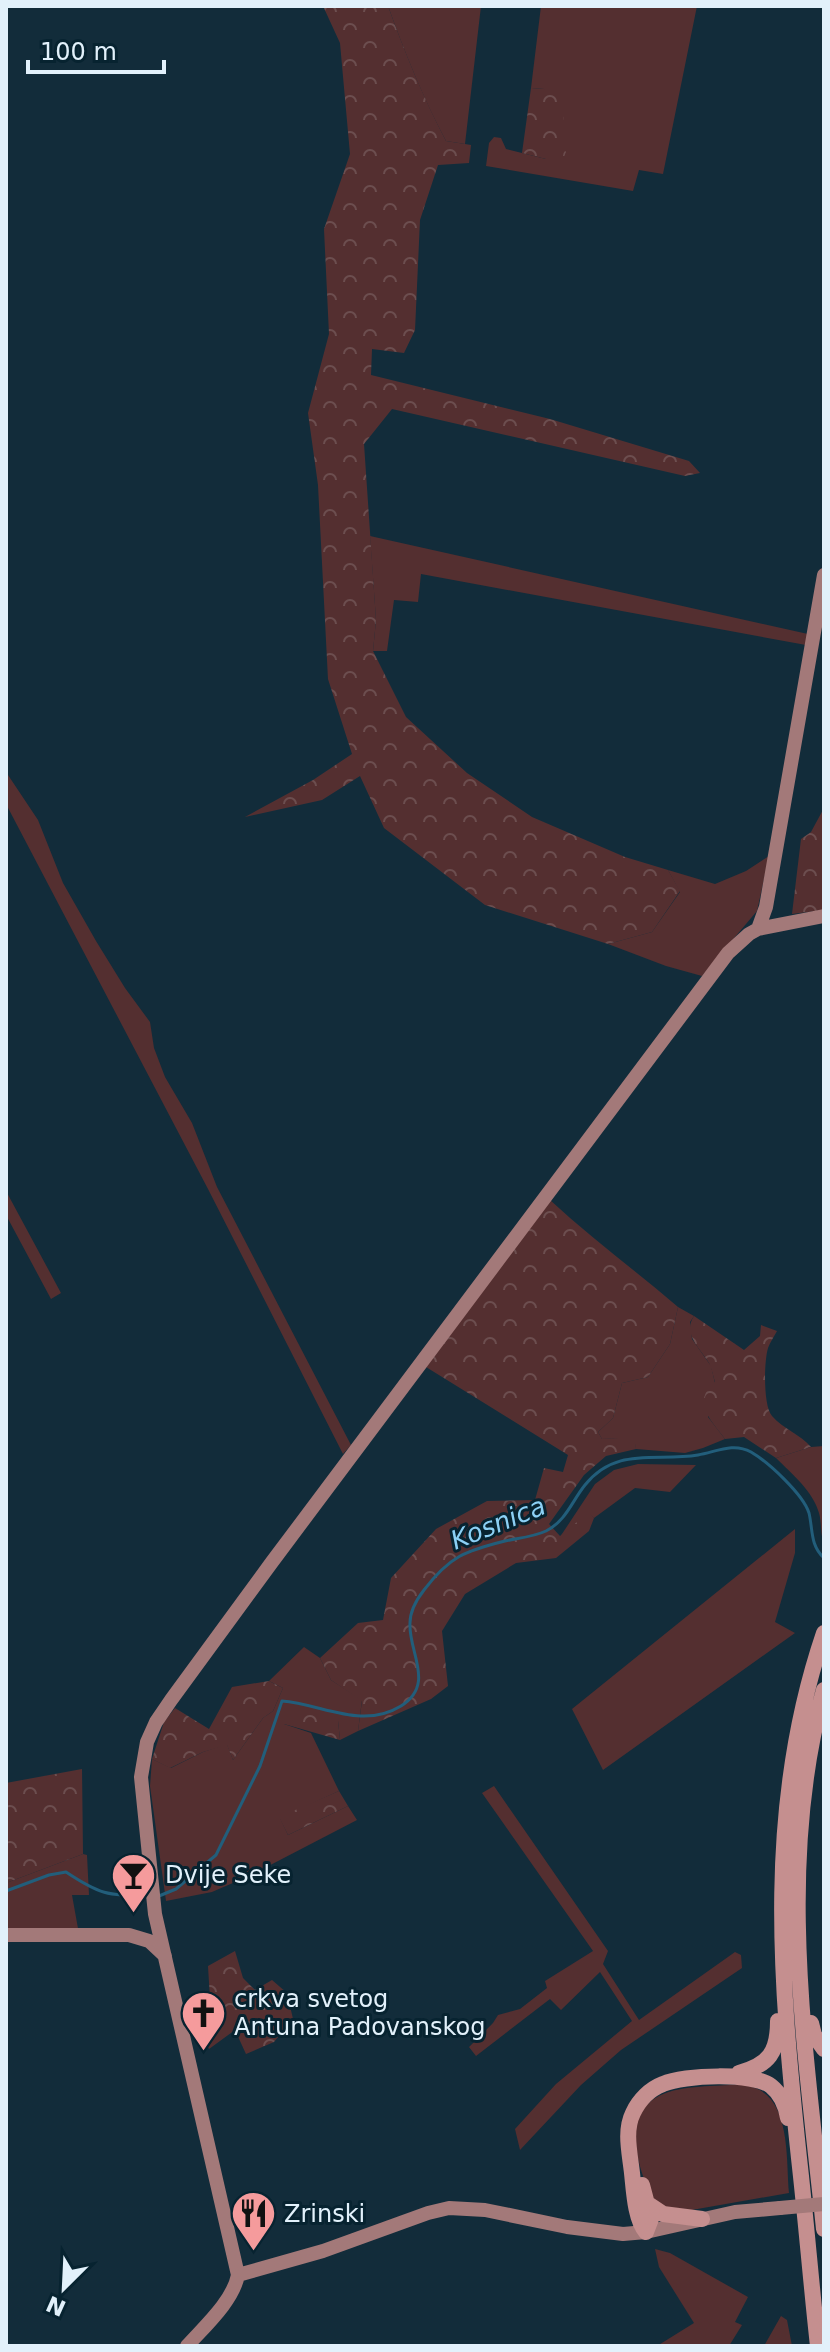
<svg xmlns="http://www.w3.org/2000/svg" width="830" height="2352" font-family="'DejaVu Sans',sans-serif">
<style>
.green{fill:#542f30}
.forest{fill:url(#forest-crowns)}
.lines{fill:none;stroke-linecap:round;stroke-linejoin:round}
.stream{stroke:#225e7b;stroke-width:3}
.secondary{stroke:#a37979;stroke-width:14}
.primary{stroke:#c58f8f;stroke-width:16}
.secondary-bridge{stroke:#a37979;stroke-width:14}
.labels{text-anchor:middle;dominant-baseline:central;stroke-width:6;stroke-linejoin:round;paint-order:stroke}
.poi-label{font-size:24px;fill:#e2f1fb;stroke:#072330;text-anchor:start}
.water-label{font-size:26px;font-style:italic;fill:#8cd0f5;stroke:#072330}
</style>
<defs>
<pattern id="forest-crowns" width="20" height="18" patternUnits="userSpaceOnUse" patternTransform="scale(2)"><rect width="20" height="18" fill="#542f30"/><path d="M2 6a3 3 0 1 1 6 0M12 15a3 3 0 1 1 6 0" fill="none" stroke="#6c4e4f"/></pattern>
</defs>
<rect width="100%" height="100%" fill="#122c3a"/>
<!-- green -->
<path class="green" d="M388,6H481L465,144L446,141C423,98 405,53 388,6Z
M541,6H697L663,174L639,170L633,191L486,166L489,143L494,137L501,138L506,149L546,159L558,143L544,89L531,88Z
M370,536L808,634L806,645L421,574L418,602L394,600L387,651H373L376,620Z
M6,772L38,820L63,883L96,941L125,988L150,1022L154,1048L165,1077L192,1123L217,1187L351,1445L343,1454L208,1189L6,804Z
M769,856L757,911L702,976L666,966L608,944L652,932L680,892L668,870L715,884L746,871Z
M6,1191L61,1293L51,1299L6,1215Z
M678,1307L694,1316L690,1322L692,1339L711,1366L715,1383L708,1417L725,1439L703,1448L685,1453L636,1449L634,1438L602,1439L598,1432L613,1418L622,1383L648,1377L670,1344Z
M824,1446V1544C820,1534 822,1524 819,1513C813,1491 792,1474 776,1458L811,1447Z
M638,1464L696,1465L670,1492L635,1488L594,1518L589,1513L560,1537L595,1484L614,1470Z
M795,1529V1553L775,1622L795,1633L603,1770L572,1709Z
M304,1647L320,1658L331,1680L362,1700L358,1731L340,1740L338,1721L284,1724L311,1733L339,1791L280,1818L288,1835L348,1806L357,1820L249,1876L212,1892L166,1901L150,1786L152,1759L171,1768L203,1752L227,1744L233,1760L263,1718L273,1711L283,1688L269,1681Z
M494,1786L608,1951L603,1964L639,2020L735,1952L741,1955L742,1968L621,2050L581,2085L520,2150L515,2129L556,2084L632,2021L600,1972L561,2010L550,1999L476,2056L469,2047L493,2023L498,2015L520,2009L547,1988L545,1981L593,1951L482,1793Z
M83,1854L87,1855L89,1895H72L79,1934L6,1931V1883Z
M730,2085C738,2085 747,2084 755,2088C791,2101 786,2161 789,2193L686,2211C674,2211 660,2209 652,2199C648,2194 645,2183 643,2176C635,2152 628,2119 651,2101C672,2085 705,2087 730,2085Z
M655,2249L670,2253L748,2297L735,2322L742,2325L729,2346H657L694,2323L659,2267Z
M781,2316L787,2320L792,2346H764Z"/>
<!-- forest -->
<path class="forest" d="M323,6H388C405,53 423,97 446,141L471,145L469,163L438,165L420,220L415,330L404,353L372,349L371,375L550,419L689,461L700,473L685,476L392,409L364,444L376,620L373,651L406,717L467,773L532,817L625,857L668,870L680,891L652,932L608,944L485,905L384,828L360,776L322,800L245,817L313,780L352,754L328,679L318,485L308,413L329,334L324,229L350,154L340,43Z
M531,88L544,89L567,98L559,143L566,152L563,159H546L522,153Z
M824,808V910L792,914L801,839L811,832Z
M550,1200C591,1238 636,1271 678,1307L670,1344L648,1377L622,1383L613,1418L598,1432L602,1439L635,1437L636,1449L606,1456L584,1475L549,1524L560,1536L589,1512L594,1518L589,1531L556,1558L516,1563L465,1594L442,1631L448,1686L431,1699L358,1731L362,1701L331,1680L320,1658L358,1623L383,1620L391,1578L436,1529L487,1501L535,1500L544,1468L563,1472L568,1455L426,1367Z
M694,1316L744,1350L760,1336L761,1325L777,1331C774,1337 770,1342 768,1348C764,1361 763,1406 772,1416C783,1429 800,1434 811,1447L776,1458L744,1437L725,1439C711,1420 691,1402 715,1382C713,1376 712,1369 709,1363C700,1348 682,1334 694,1316Z
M269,1681L283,1688L273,1711L263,1718L233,1760L227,1745L203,1752L170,1768L152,1759L164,1722L175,1708L209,1729L232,1687Z
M287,1709L338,1721L340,1740L284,1724Z
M82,1769L83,1854L6,1883V1783Z
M339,1791L348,1806L288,1835L279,1817Z
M235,1951L243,1978L255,1990L272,1980L287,1993L293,2019L274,2042L246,2054L235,2030L209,2049L195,2019L210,1999L208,1966Z"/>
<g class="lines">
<!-- stream -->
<path class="stream" d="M6,1891L49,1875L66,1872C99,1894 108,1896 148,1896
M159,1896L176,1889L216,1855L260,1766L282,1701C322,1704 362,1730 401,1706C436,1684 408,1652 410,1623C410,1611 417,1599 424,1590C450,1556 465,1551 505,1541C519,1538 533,1537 546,1531C566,1521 572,1501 585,1485C616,1446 656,1462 698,1455C716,1452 733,1442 751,1452C768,1462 803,1494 809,1513C813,1530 810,1545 824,1558"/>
<!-- secondary -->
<path class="secondary" d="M758,929L766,907L824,575
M6,1935H129L149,1941L165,1956
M238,2275L323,2251L428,2213L449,2208L485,2210L567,2227L623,2234L646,2232L735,2212L780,2208
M187,2346C205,2326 233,2301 238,2275L155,1914L141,1777L147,1742L156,1722L171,1700L272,1562L728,953L749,934L758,929L824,916"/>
<!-- primary -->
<path class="primary" d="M824,1690C775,1865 806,2051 824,2229
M811,2023L814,2035L824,2049
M739,2073C769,2065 778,2052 778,2021
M642,2185L651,2219L646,2232
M648,2204L663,2214L702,2219
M646,2232C635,2219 634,2191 632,2173C630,2154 624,2131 633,2113C639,2100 650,2089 663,2084C684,2075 753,2072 771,2086C781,2094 786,2106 788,2118
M818,2346C811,2283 806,2220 799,2158C780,1979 765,1806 824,1633"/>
<!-- secondary-bridge -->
<path class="secondary-bridge" d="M780,2208L824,2204"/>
</g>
<!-- icons -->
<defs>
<symbol id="bar-pin" viewBox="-11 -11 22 30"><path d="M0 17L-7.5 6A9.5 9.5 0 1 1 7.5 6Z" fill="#f59b9c" stroke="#072330"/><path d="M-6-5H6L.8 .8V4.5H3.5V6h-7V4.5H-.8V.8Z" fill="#111"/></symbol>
<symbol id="church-pin" viewBox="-11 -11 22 30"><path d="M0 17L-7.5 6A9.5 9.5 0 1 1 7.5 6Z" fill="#f59b9c" stroke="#072330"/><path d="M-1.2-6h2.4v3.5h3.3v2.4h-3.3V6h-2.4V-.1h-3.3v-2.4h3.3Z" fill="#111"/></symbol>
<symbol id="restaurant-pin" viewBox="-11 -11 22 30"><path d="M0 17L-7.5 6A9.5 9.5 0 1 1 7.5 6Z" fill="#f59b9c" stroke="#072330"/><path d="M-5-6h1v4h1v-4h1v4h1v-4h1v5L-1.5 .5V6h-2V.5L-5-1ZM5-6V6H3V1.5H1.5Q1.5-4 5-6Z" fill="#111"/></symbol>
</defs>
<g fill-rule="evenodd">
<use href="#bar-pin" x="108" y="1850" width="51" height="69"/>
<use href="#church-pin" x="178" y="1988" width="51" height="69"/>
<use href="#restaurant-pin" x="228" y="2188" width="51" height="69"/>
</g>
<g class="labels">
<!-- poi labels -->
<g class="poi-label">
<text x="165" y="1875">Dvije Seke</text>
<text x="234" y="1999">crkva svetog<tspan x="234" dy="28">Antuna Padovanskog</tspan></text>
<text x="284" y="2214">Zrinski</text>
</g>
<!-- water labels -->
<g class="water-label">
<text transform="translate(498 1523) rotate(-22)">Kosnica</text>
</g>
</g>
<!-- border -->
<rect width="830" height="2352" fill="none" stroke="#e2f1fb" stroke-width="16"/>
<!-- north arrow -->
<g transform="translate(64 2288) rotate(204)" stroke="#072330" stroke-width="6" paint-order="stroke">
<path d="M0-6L14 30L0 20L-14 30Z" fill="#e2f1fb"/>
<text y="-12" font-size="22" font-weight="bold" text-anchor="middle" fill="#e2f1fb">N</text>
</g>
<!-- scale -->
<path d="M28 60v12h136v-12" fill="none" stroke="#e2f1fb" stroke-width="4"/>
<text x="40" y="60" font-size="24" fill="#e2f1fb" stroke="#072330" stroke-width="6" paint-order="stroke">100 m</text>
</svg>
